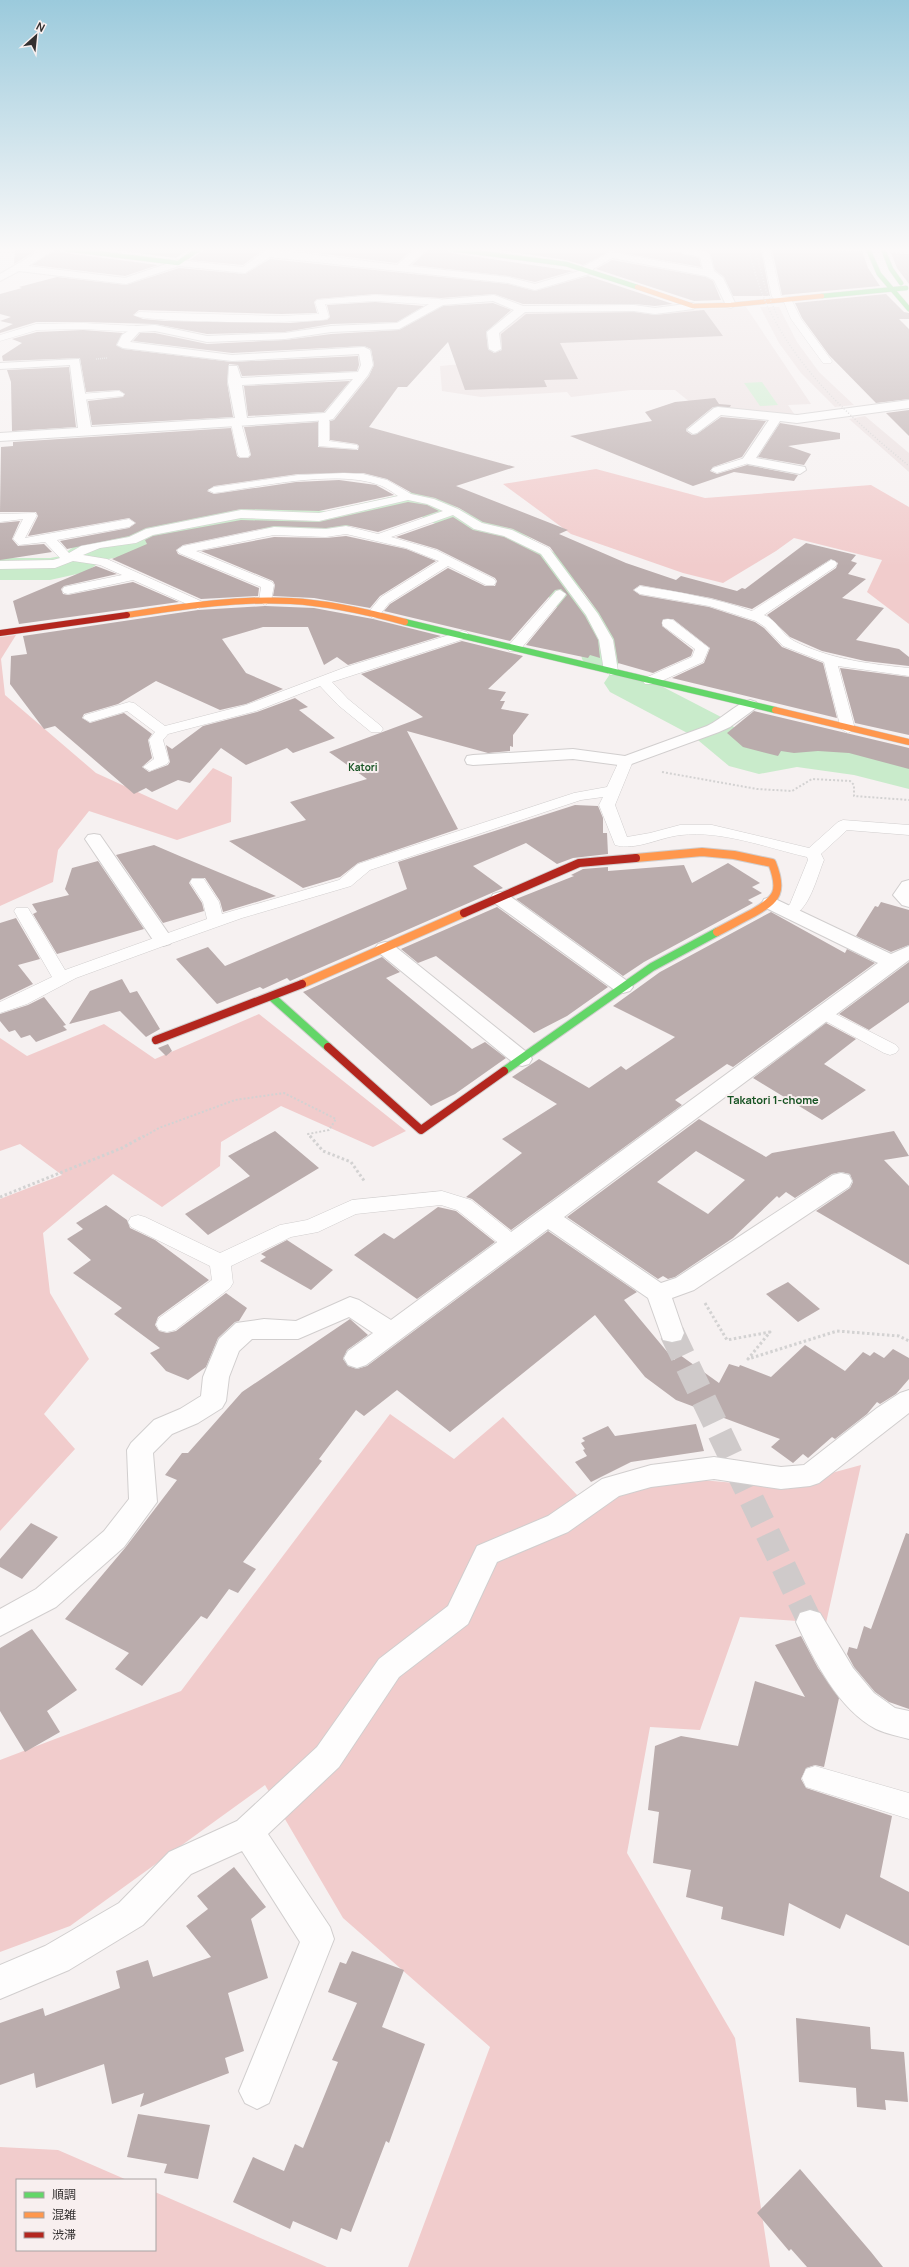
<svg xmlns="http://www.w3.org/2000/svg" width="909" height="2267" font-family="Manrope,'Noto Sans JP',sans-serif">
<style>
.built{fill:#ebe0e0}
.green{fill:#f1cccc}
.water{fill:#c9ebcb}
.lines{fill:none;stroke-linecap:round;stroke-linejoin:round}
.river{fill:#c9ebcb;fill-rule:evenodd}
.building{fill:#baacac;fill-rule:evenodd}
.street-tunnel{stroke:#cfcaca;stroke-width:25;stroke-dasharray:25 12;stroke-linecap:butt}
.lane-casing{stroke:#d1cece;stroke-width:1}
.street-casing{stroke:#d1cece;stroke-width:2}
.fast-far2-casing{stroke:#d1cece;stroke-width:5.5}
.fast-far1-casing{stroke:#d1cece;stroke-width:7}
.fast-casing{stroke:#d1cece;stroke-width:10}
.slow-far2-casing{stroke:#d1cece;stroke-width:5.5}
.slow-far1-casing{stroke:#d1cece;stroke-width:7}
.slow-casing{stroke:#d1cece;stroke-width:10}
.jam-far1-casing{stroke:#d1cece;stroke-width:7}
.jam-casing{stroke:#d1cece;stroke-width:10}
.path-far2{stroke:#d3d2d2;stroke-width:1.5;stroke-dasharray:1 1;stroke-linecap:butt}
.path-far1{stroke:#d3d2d2;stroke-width:2;stroke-dasharray:2 2;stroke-linecap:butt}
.path{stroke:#d3d2d2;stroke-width:3;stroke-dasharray:2.5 2.5;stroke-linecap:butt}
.lane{fill:#fefdfd;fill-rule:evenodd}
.street{fill:#fefdfd;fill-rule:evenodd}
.fast-far2{stroke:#63d668;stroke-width:4.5}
.fast-far1{stroke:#63d668;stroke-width:6}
.fast{stroke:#63d668;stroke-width:8}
.slow-far2{stroke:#ff974d;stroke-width:4.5}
.slow-far1{stroke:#ff974d;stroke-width:6}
.slow{stroke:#ff974d;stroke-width:8}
.jam-far1{stroke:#b3261e;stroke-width:6}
.jam{stroke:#b3261e;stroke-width:8}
.rail{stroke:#d1d0d0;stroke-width:1.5;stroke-dasharray:1 2;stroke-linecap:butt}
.labels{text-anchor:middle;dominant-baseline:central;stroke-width:4;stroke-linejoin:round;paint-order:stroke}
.far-quarter-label{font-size:10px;font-weight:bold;fill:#165323;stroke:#f8efef}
.neighbourhood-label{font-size:11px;font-weight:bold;fill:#165323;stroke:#f8efef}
</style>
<rect width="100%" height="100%" fill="#f6f1f1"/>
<!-- built -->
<path class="built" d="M746,307L811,404L788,405L795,415L782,413L768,416L713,410L691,403L675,390H631L571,397L567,392L481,397L442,391L440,366L506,360L497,342V333L524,312L636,309L658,312Z
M760,307H779L797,342L819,372L854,405L835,407L801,373L779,343Z
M865,416L909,453V472L849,419Z"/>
<!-- green -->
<path class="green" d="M596,469L705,498L871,485L909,507V624L867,592L882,560L794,538L776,551L723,583L683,573L571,534L503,484Z
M16,635L1,659L5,695L96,773L177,810L213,768L232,777L231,822L177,840L89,811L58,850L53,882L0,906V637Z
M259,1014L406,1131L373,1147L281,1106L221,1142L220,1166L162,1207L113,1174L43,1233L50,1293L89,1359L44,1414L75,1449L0,1531V1199L62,1175L20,1144L0,1151V1038L27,1056L104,1024L155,1059Z
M390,1414L454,1459L503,1417L578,1496L701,1480L780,1487L861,1465L826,1623L740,1617L700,1730L650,1727L627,1853L735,2038L770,2267H408L490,2047L343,1918L265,1785L70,1926L0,1952V1760L181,1691Z
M0,2147L58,2150L127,2180H17V2250H155V2192L327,2267H0Z"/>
<!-- water -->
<path class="water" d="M762,382L778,405L760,406L744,383Z"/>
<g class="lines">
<!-- river -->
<path class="river" d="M412,492L442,500L486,522L517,530L555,553L567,565L584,594L610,626L617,640L622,659L616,667L602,671L588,667L582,659L578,640L572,627L549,597L541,581L529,569L493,544L463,538L412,512L327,531L247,528L167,543L151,551L103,560L86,572L50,580H0V558H50L61,556L79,543L129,534L158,523L247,508L327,511Z
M624,671L638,674L723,718L759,748L797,741L856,749L909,763V789L854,775L797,767L759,774L729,766L693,736L610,692L604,683L610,674Z"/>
</g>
<!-- building -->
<path class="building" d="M15,249H39L14,264Z
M57,249L65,253L158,265L125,276L32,265Z
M106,249H189L176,258Z
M205,249H265L243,265L190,260Z
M283,249H413L397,263Z
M429,249H445L451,253L573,271L535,282L508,276L412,265Z
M491,249H663L699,258L701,267L611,251L583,265L566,260Z
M698,249H761L770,296H733L724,277L715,270L710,253Z
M772,249L862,251L868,268L880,286L782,295Z
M891,253L909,254V284L897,268Z
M270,259L508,284L535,291L588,276L673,304L655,306L634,304H523L494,294L441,298L375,294L317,299L314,302L317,313L281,314L139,310L133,315L143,319L165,321L290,323L327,320L330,317L327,305L375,302L424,306L397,322L331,324L285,332L207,334L155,324L83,322H36L0,333V330L13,324L0,321L11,317L0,314V294L22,288L19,287L57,277L126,285L179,268L245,274Z
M612,260L706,277L713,281L721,300L694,301L596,269Z
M886,294L904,312L909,313V319H899L909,329V399L876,403L829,355L802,318L795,303Z
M493,303L511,310L486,332L488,349L494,353L502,350L501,334L526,314L634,312L655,315L704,310L723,336L560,343L578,379L544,380L547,387L465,390L448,342L407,387H398L369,427L515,467L456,486L568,530L559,534L626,563L676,580L681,576L737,591L742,588L745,589L806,543L856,555L851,561L857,563L848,574L866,579L842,598L884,608L856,640L899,649L909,657V666L865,661L822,651L790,637L767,615L836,568L838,563L831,559L752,609L711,598L640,585L633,590L640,595L709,607L755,622L764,628L782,647L823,663L837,718L672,678L704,663L710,648L673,619H663L662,626L693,650L691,656L653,673L618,663L614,639L599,613L550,547L513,529L483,522L459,508L435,498L412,493L387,479L363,473L298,474L214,486L207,491L214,494L296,482L339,480L376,485L394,495L319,511L241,509L146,528L129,536L67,549L60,541L129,528L136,523L129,518L28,536L38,516L36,512H0L1,447L13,446V442L231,428L237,456L240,458H248L251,455L244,427L318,422V447L358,450L359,446L357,444L330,440V421L334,420L369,376L374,365L371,349L364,346L232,353L133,341L140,333H155L207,344L285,340L331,334L399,330L443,306Z
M83,330L123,333L116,345L123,349L232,362L358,356L359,365L357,371L242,376L238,365L229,364L227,382L233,417L92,425L88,401L123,397L125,394L119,390L86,392L80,358L3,361L2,356L22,343L12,339L37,332Z
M69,367L76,427L12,431L11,382L7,370Z
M350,381L324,412L248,416L244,386Z
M715,398L719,404L731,405L730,407H713L686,429V431L692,435L697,434L721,417L766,421L742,457L713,467L710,471L717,474L747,465L798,475L794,481L734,472L693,486L570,436L652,421L645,412L675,402Z
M909,410V436L886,413Z
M780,423L840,433V439L788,446L811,454L804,465L758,457Z
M408,502L427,505L439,511L378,532L346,525L326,528L274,526L183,545L176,550L178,554L259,588L258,596L201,599L112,559L147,544L145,540L153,536L241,520L319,522Z
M453,517L473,530L504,537L540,555L585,616L598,640L600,658L590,655L588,658L526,645L567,595L561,589L555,590L510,641L384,611L390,604L448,568L485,586H495L497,581L495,578L437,549L396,537Z
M20,521L12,539L18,546L44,544L52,552L0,560V523Z
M346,536L406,549L436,561L380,596L370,608L314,598L273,596L275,585L273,581L201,551L274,537L326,538Z
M96,566L117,574L64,586L61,589L63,594L68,595L133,582L179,602L19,624L13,601Z
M265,606L314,608L373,619L441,636L348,665L337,657L324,665L308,627H263L222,639L246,673L283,689L246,704L220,710L156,681L118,704L84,714L82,718L90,723L124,713L152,734L148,740L152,758L142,767L149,772L168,765L170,762L166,745L172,749L203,726L257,712L295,698L308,707L299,710L335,738L293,753L287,748L246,765L221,748L190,783L178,780L152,792L146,788L134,794L55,726L44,729L10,684L11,656L27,654L23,636L198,610Z
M462,641L523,656L488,689L506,692L500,701H505L501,709L529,714L513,735V747L510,746V751L488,753L407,731L458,829L358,863L340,877L303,888L229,841L306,820L290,802L367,779L329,752L423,717L361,674Z
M840,668L909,677V735L855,723Z
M754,711L909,748V769L849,753L818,751L794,753L781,751L778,756L743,747L727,733Z
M575,805L598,806L603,818V833H607L608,854L573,858L557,864L526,843L473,866L503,888L290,981L287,978L263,989L260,987L217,1004L176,959L208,947L225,966L407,889L398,862Z
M154,845L182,857L276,896L223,912L220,901L205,878H192L189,883L202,903L204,911L163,923L116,855Z
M98,861L144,929L57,954L33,914L37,912L32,904L69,895L65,889L72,868Z
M728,863L760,883L752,887L762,893L748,900L753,903L644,962L623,976L516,899L574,876L571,875L583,869L608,867V871L684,865L692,883Z
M881,902L909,910V945L891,952L856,936L875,906L878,907Z
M497,907L608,987L567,1016L534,1033L436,956L418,963L401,949Z
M771,912L845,953L847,949L875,963L733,1067L727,1064L675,1100L682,1105L511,1230L472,1199L466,1197L522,1153L502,1139L557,1104L512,1077L539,1059L589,1088L621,1066L626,1070L675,1037L613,1006L660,972Z
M16,918L40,959L18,965L33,984L0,1000V923Z
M382,957L400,972L386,978L472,1049L485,1042L506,1058L455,1094L431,1106L303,992Z
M909,962V1002L869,1030L839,1014Z
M122,979L130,993L137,991L160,1029L146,1037L120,1011L69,1024L90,991Z
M44,997L66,1025L63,1026L67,1030L36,1042L30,1035L21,1038L15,1030L9,1032L0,1021V1014L28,1005Z
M826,1023L856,1039L824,1064L866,1090L822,1120L753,1078Z
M168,1044L172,1051L166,1056L158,1048Z
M699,1119L766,1157L772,1153L894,1131L909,1156L884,1160L909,1186V1265L816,1211L850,1188L853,1182L850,1174L841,1172L832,1174L795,1198L786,1192L779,1198L777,1196L733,1238L675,1277L668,1279L663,1276L658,1279L567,1217ZM696,1151L745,1180L708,1214L657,1182Z
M275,1131L319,1168L208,1235L185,1214L250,1176L228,1156Z
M106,1205L127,1220L130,1228L155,1240L209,1280L158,1317L155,1325L159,1331L167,1333L176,1331L226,1293L247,1308L239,1321L235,1322L218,1338L206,1367L188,1380L166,1371L150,1353L160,1348L114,1314L122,1308L73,1273L91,1260L67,1239L83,1229L76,1223Z
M438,1207L456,1211L495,1242L417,1299L354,1255L384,1233L394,1239Z
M548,1231L637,1292L624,1300L674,1360L680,1355L719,1383L729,1364L739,1367L740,1365L771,1377L805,1345L845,1371L863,1352L870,1356L874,1352L884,1358L893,1349L909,1358V1379L896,1394L880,1404L877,1402L867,1414L835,1439L832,1437L808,1458L803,1454L793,1463L771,1447L780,1439L676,1400L645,1377L595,1315L450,1432L397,1390L364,1416L356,1410L319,1459L322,1461L243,1562L256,1569L238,1593L229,1589L207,1619L201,1616L142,1686L115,1669L129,1653L65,1619L125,1548L177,1480L165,1475L182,1453H188L242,1392L350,1319L368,1335L347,1350L343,1359L348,1366L357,1369L367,1366Z
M287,1240L333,1270L311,1290L260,1261L266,1257L261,1254L266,1251Z
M788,1282L820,1309L798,1322L766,1294Z
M696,1424L704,1451L631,1462L591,1482L575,1462L587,1456L583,1450L585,1449L581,1443L585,1441L582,1438L608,1426L615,1436Z
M31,1523L58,1537L22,1579L0,1567V1559Z
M906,1533L909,1534V1709L889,1702L875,1692L854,1667L847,1654L849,1647L857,1649L864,1626L871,1629Z
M32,1629L77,1690L47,1711L60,1732L25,1752L0,1711V1648Z
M801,1636L818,1668L839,1698L824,1767L815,1765L806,1768L801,1779L806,1788L892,1816L880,1877L909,1892V1946L846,1914L840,1929L789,1903L784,1936L721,1919L723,1907L686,1897L691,1870L653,1863L659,1812L648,1810L655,1746L681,1736L738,1746L755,1681L805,1697L775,1645Z
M234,1867L266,1907L251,1919L268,1978L228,1993L244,2051L225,2058L229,2073L140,2107L144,2093L112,2104L104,2064L36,2088L34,2073L0,2085V2023L43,2008L45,2016L120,1988L116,1971L148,1960L153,1977L211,1957L186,1926L208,1909L197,1896Z
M352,1951L404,1970L382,2027L425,2044L389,2143L386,2141L351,2232L341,2228L337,2240L293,2221L290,2229L233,2202L253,2157L284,2171L295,2144L303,2148L338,2062L332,2060L357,2003L328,1992L340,1962L346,1964Z
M796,2018L870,2027L871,2049L904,2052L908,2102L885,2100L886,2110L857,2107L856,2088L799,2082Z
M138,2114L210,2125L198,2179L164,2173L167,2164L127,2157Z
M800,2169L871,2252L883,2267H807L791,2249L789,2251L757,2213Z"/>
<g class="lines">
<!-- street-tunnel -->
<path class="street-tunnel" d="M672,1333L810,1622"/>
<defs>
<path id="lane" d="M762,249H770L781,296L790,297L801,319L832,361L831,363H823L791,319L784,302H778L772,297Z
M375,295L440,299L445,302L440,305L375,301L325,304L329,317L327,319C309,324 142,323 134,315L139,312L281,316L319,314L315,302L317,300Z
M83,323L136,326L141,329L136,332L83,329L37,330L0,341V335L36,324Z
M119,391L124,394L123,396L81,400L76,397L81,394Z
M324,413L329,416V441L357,445L358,447L357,449L319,446V416Z
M236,420L241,423L250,455L248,457H240L238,455L231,423Z
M748,457L752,458L754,460L752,462L717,473L711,470L713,468Z
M344,473L363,474L387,480L411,494L434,499L458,509L482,523L512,530L549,548L598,614L613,640L618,671L616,674L611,675L604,671L599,640L586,615L541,554L504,536L474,529L453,515L391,537L436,550L494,579L496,582L494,585H486L448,566L389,603L378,617L373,618L367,614L381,597L439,561L406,548L346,534L326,537L274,535L196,551L272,582L274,585L271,601L265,605L259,601L261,587L179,553L177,550L183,546L274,527L326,529L346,526L378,534L443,511L427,504L408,500L319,521L241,518L153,535L136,543L100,548L83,555L107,559L203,602L204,605L198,609L133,580L68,594L64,593L62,590L64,587L122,575L100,565L73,561L55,568L0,569V561L53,560L60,558L45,542L19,545L13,539L23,519L0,522V514L35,513L37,515L25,538L129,519L135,523L129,527L57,540L69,553L81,546L129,537L146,529L241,510L319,513L398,496C391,491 384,486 376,484C333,470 259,487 214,493L208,490L214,487L298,475Z
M831,560L835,561L837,564L835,567L764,615C777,620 781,634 794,641C829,659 869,664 909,668V676L838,666L855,729L848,733L841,729L824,662L783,646L765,627L756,621L709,606L640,594L634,590L640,586C678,592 716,598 752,611Z
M560,590L566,594L564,597L519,651H509L507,648L509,645L556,591Z
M668,619L673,620L709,648L703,662L655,684H645L643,681L645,678L692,657L695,649L663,626L662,623L663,620Z
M462,631L467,632L469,635L467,638L332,682L348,699L381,726L383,729L381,732H371L338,705L320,686L256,711L168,734L163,740L169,761L167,764L150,771L143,767L154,759L149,740L155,732L127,711L90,722L83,718L85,715L129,702L134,703L165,726L246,705L346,667Z
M626,757L633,761L615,805L627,837L650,833L680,825H712L809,848L838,822L843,820L909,825V835L847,830L821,854L824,860C817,876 807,921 785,915L783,912L790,904L808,860L807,857C768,848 721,830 681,835C660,837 637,851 615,845L599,805L603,797L581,800L370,870L351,886L242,918L169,944L76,978L27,1004L0,1013V1002L52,977L14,911L16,908H28L65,970L207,919L203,902L190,882L192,879H204L219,902L222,914L339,880L358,864L382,856L574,793L607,787L619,761Z
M824,1008L896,1045L899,1049L896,1053L890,1055L884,1053L818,1017L815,1013L818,1009Z
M442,1191L471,1200L520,1239L523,1244L520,1249L513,1251L506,1249L457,1210L441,1205L356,1214L318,1232L291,1237L231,1266L233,1283L230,1288L175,1330L167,1332L159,1330L156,1324L159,1318L212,1280L210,1266L131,1227L128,1222L131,1217L138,1215L145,1217L220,1253L280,1225L307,1220L352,1200Z
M815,1766L909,1793V1819L806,1787L802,1778L806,1769Z"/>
<path id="street" d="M43,249H56L28,266L125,278L178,260L243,267L268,249L397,265L416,249H428L408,266L508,277L535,284L579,271L580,268L611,252L703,269L700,257L664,249H689L709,253L714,271L723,278L736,305L731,308L727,307L714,280L706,276L612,258L593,269V273L535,290L508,283L270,257L245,273L179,266L126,284L19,271L0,281V274Z
M494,295L523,306L634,305L655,308L693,303L698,306L693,309L655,314L634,311L525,312L499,333L501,349L495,352L489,349L487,332L514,310L493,301L443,305L399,329L331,332L285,339L207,342L155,331L139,332L130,342L232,355L364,347L370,350L373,365L368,375L333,419L329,420L0,441V433L78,428L70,365L0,369V363L79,359L91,427L235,418L228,382L229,366H237L241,378L358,372L361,365L359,354L232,361L123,348L117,345L122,335L136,326L155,325L207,336L285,333L331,326L397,323L436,300ZM353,379L325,413L247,418L242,385Z
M909,400V408L797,423L780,421L756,458L805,467L806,470L800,474L748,464L742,460L769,420L721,415L697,433L693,434L687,430L714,408L718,407L797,415Z
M750,700L756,702L758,705L756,708L730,727L719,732L626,766L573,759L473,765L467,764L465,760L467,756L473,755L573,749L625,756L707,726C722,719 735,704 750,700Z
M94,834L100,835L173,940L170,944L163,946L156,944L153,940L85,839L88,835Z
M909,880V907L902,905L893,895L902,882Z
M500,892L507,894L630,983L633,987L630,991L623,993L616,991L493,902L491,898L493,894Z
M771,897L891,954L909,946V960L564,1217L661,1283L676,1278L833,1175L841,1173L849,1175L852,1181L849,1187L694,1290L672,1298L684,1333L681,1340L672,1342L663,1340L648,1298L548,1229L366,1365L357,1368L348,1365L344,1358L348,1351L373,1333L349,1317L298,1339H252L239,1351L229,1377L226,1401L222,1408L198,1423L172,1434L153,1453L157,1502L124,1547L56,1607L0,1636V1609L36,1589L104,1531L129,1499L127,1450L131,1443L154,1420L180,1409L201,1396L203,1377L216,1346L219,1339L236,1323L264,1319L296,1321L350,1297L359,1300L391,1320L878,963L764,907L762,903L764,899Z
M385,942L392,944L529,1054L532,1059L529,1064L522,1066L515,1064L378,952L375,948L378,944Z
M909,1390V1413L819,1483L810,1486L781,1489L714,1479L651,1487L619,1496L568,1532L497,1562L468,1624L399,1677L339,1767L268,1834L330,1927L334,1939L269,2103L257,2109L245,2103L239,2091L300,1942L242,1851L191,1874L143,1925L69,1970L0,1999V1965L45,1946L119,1903L169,1852L237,1821L317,1747L379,1659L448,1606L477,1546L548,1516L602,1479L651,1465L714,1457L781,1467L804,1465L877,1408L900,1393Z
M810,1610L820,1613L853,1668L874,1693L895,1708L909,1711V1739C898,1736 887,1734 876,1729C838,1709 814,1660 796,1622L800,1613Z"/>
<path id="fast-far2" d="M65,249L178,263L199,249
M451,249L566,264L637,287
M868,249L879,274L909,309
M883,249L891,269L901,283
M822,296L906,288"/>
<path id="fast-far1" d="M405,622L775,710"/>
<path id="fast" d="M272,997L328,1047
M504,1071L652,967L717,932"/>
<path id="slow-far2" d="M637,287L693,306L731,305L822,296"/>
<path id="slow-far1" d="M127,615C181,607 236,598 291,601C330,603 368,612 405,622
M775,710L909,742"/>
<path id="slow" d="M636,858L702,852L734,855L772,863C783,891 778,899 753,913C741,919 729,926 717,932
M302,984L464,913"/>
<path id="jam-far1" d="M0,633L127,615"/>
<path id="jam" d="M464,913L579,863L636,858
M156,1040L302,984
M328,1047L421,1130L504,1071"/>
</defs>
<!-- lane casing -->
<use href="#lane" class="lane-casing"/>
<!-- street casing -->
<use href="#street" class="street-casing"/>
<!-- fast-far2 casing -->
<use href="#fast-far2" class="fast-far2-casing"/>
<!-- fast-far1 casing -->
<use href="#fast-far1" class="fast-far1-casing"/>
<!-- fast casing -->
<use href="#fast" class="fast-casing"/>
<!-- slow-far2 casing -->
<use href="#slow-far2" class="slow-far2-casing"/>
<!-- slow-far1 casing -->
<use href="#slow-far1" class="slow-far1-casing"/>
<!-- slow casing -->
<use href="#slow" class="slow-casing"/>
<!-- jam-far1 casing -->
<use href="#jam-far1" class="jam-far1-casing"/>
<!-- jam casing -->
<use href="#jam" class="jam-casing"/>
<!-- path-far2 -->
<path class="path-far2" d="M96,359L107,358"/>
<!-- path-far1 -->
<path class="path-far1" d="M662,772L757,789L792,791L812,779L850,781L854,785V796L909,800
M143,1137L159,1128L235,1100L284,1093L336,1119L329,1130L308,1134L311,1137"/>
<!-- path -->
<path class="path" d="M310,1136L323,1151L351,1162L365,1182
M0,1197L122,1148L144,1136
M705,1303L727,1340L770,1332L748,1359L837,1331L899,1336L909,1341"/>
<!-- lane -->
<use href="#lane" class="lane"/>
<!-- street -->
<use href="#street" class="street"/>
<!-- fast-far2 -->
<use href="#fast-far2" class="fast-far2"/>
<!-- fast-far1 -->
<use href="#fast-far1" class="fast-far1"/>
<!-- fast -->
<use href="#fast" class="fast"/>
<!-- slow-far2 -->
<use href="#slow-far2" class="slow-far2"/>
<!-- slow-far1 -->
<use href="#slow-far1" class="slow-far1"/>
<!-- slow -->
<use href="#slow" class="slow"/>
<!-- jam-far1 -->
<use href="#jam-far1" class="jam-far1"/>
<!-- jam -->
<use href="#jam" class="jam"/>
<!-- rail -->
<path class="rail" d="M748,249C755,272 761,296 773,317C805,378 857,423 909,466
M755,249L766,290L779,320"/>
</g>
<!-- sky -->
<linearGradient id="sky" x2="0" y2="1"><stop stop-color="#9bcadc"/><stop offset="0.44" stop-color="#fbf9f9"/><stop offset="1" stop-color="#fbf9f9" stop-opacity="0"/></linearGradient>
<rect width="909" height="567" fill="url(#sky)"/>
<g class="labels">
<!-- far-quarter labels -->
<g class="far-quarter-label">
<text x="363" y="767">Katori</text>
</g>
<!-- neighbourhood labels -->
<g class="neighbourhood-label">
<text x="773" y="1099">Takatori 1-chome</text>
</g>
</g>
<!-- legend -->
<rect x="16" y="2179" width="140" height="72" fill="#f8efef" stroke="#a9a3a3"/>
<rect x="24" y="2192" width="20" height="6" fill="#63d668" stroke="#a9a3a3"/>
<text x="52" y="2199" font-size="12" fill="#333030">順調</text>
<rect x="24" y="2212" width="20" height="6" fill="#ff974d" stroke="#a9a3a3"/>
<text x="52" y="2219" font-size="12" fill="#333030">混雑</text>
<rect x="24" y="2232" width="20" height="6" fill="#b3261e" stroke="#a9a3a3"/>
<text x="52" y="2239" font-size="12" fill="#333030">渋滞</text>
<!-- north arrow -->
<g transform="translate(36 36) rotate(27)" stroke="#f8efef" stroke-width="3" paint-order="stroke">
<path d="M0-3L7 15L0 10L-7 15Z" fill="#333030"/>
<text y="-6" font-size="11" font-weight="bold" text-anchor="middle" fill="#333030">N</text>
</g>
</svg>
